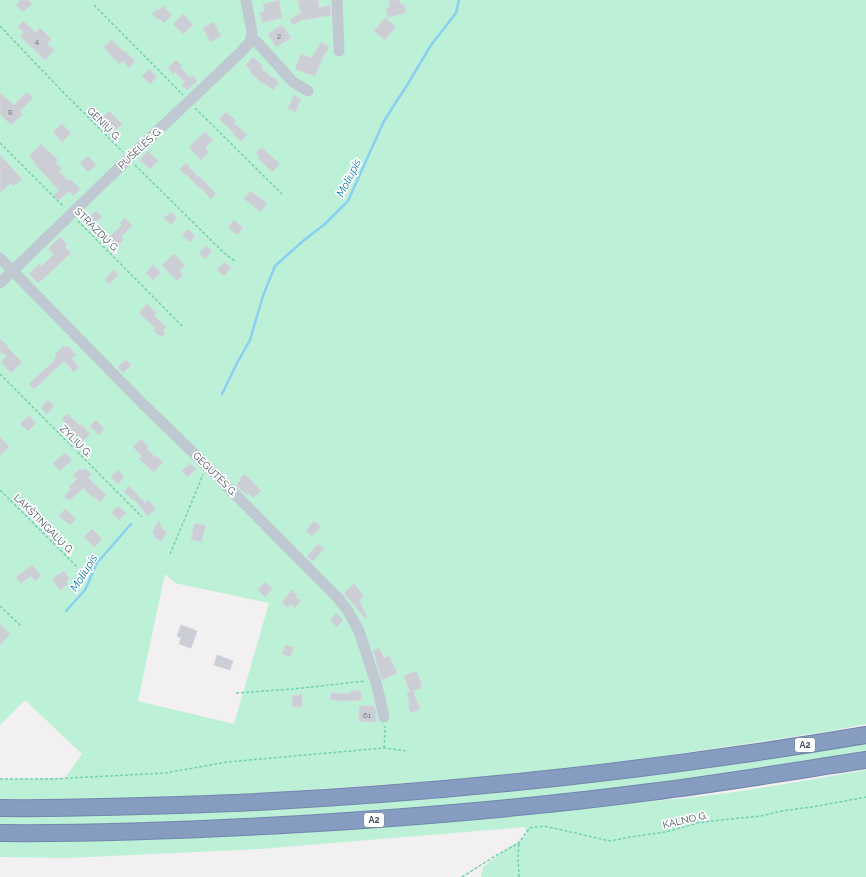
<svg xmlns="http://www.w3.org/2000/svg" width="866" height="877" font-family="Raleway,sans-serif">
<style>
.green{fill:#bdf1d7;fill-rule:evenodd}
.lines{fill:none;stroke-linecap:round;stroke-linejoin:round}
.stream{stroke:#89cfef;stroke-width:2.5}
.building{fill:#ccced5;stroke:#d4d5dc}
.highway-casing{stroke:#7187ac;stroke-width:18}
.path{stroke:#74d0ad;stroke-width:1.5;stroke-dasharray:3 2;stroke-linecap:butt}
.minor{stroke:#c0c8d2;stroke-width:11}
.highway{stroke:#869cc0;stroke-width:16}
.labels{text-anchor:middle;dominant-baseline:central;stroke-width:3.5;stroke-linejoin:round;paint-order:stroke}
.number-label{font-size:8px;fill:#68707c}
.shield{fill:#fff;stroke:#7e858e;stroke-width:1}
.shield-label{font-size:9px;font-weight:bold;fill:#47515e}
.street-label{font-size:10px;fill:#47515e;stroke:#fff}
.water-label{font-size:11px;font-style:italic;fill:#087bb1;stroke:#fff}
</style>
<rect width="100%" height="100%" fill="#f2f0f0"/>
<!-- green -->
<path class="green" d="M0,0H866V724L824,732L670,755L545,771L451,780L227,795L92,799H0V779L65,778L82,754L25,700L0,725ZM165,574L175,583L269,603L234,724L138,701Z
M866,740V753L723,776L541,798L337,816L119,825L0,827V814L181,811Z
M866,770V877H481L483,867L502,852L527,835L525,827L260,849L67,858L0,857V842C198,841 396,829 593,807C638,802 683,799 728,793C774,786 820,778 866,770Z"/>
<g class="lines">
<!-- stream -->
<path class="stream" d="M222,394L237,363L250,340L263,296L275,266L303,241L325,224L348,201L384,121L409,82L431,45L456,13L459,0
M66,611L85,590L97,563L131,524"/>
</g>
<!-- building -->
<path class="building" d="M21,0H28L32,4L23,12L16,5Z
M279,0L282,18L262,22L260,12L265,11L263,4Z
M298,0H318L319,8L330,5L331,15L303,20V19L293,25L290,20L301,13Z
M389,0H399L401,5L404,4L406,13L388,17L386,8L390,7Z
M163,6L172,15L164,23L158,18L157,19L152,14L157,9L159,10Z
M183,14L193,25L183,34L173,24Z
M385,18L396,27L385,40L374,31Z
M23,21L36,33L40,28L51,39L47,44L54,50L45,60L20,36L24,32L18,27Z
M214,22L221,36L210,42L203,28Z
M282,25L291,38L276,47L268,34Z
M112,40L124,52L125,51L135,61L129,68L123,61L119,64L104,47Z
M321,42L329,47L322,59L315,76L295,69L301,54L312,58Z
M253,57L263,66L261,68L272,78L273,77L279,83L273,90L265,83L263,84L250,72L251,70L246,65Z
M176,60L182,66L180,67L190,78L192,75L197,81L187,90L182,85L185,82L175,72L173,74L168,68Z
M149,69L157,77L150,84L142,76Z
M27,92L33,98L20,111L23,114L11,125L0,114V93L14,105Z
M294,95L301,99L295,112L288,108Z
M109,111L122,124L114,131L101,119Z
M226,112L236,121L234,123L247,135L241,141L233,134L234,133L219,119Z
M62,124L71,133L62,142L53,132Z
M205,132L213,140L205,148L209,153L201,160L189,147Z
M41,144L58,160L55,162L62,169L59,171L68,181L70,179L80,189L73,196L69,191L59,200L54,195L59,190L34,163L35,162L29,156Z
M261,147L280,164L272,172L258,158L260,157L256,153Z
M148,151L158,161L150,169L140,160Z
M0,155L22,179L14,186L11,183L0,193Z
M88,156L96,165L88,172L80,163Z
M186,163L198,177L199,176L216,194L211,199L200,187L199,188L186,174L184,175L180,169Z
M250,191L267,203L261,212L244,199Z
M96,211L102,217L92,226L86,220Z
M171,212L177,218L171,225L164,218Z
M125,218L132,226L121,237L123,240L118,245L115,243L113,245L107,239L122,225L120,223Z
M234,220L243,228L237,235L228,227Z
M188,229L195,236L190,242L182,235Z
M60,237L67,245L65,247L71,253L42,280H41L38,283L29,274L39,264L41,267L54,254L48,249Z
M206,246L212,251L205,259L199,253Z
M174,254L178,258L185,266L179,271L183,275L177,281L162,265Z
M224,262L231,268L224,276L217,270Z
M153,265L161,273L153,280L146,273Z
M114,270L118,275L109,284L105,279Z
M147,304L156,313L154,315L166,327L163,330L165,333L161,337L153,330L155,328L139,313Z
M0,339L8,346L7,347L22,362L11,373L1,362L7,356L2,352L0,355Z
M64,346L65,348L68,346L76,355L71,358L79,367L74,372L64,361L34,389L29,384L55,360L54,359L57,356L55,354Z
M126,360L131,365L123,373L118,367Z
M48,400L54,406L47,414L41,408Z
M67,414L80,426L82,425L90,434L82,442L69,429L68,430L62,424L65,421L62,419Z
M29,416L36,423L28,431L20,424Z
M96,420L104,429L99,435L90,426Z
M0,437L9,447L0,455Z
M141,439L148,446L146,448L155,457L156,456L163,462L154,472L139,459L142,456L133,447Z
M65,453L72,460L60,471L53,463Z
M190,464L196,469L187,477L182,471Z
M85,468L91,474L88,478L106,495L100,502L93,496L92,497L83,488L69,501L64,496L71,489L69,487L77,479L73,475L80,469L82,471Z
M118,470L124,477L118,484L111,477Z
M245,474L261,491L253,498L248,493L247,495L243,491V492L236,485L241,480L240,478Z
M129,486L145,503L148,500L156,509L148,516L134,499L133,500L124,492Z
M118,506L126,513L119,520L111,513Z
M65,509L76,519L70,525L59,516Z
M159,521L162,529L167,532L161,541L154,537L155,534L152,532Z
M314,521L321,527L312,536L306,531Z
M195,523L206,526L201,542L191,539L193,534L192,533Z
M92,529L102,539L94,547L84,537Z
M318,544L324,549L313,561L307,556Z
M32,565L41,576L35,581L31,576L21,583L16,577Z
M64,571L69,579L66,581L68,584L60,590L52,579Z
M265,582L272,589L265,597L258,590Z
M354,584L364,596L359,600L367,617L365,618L344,593Z
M292,590L297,595L295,597L301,601L295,608L291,604L288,608L282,602Z
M336,613L343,620L337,627L330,621Z
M0,624L10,634L0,645Z
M181,625L197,631L191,648L179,644L181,638L177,636Z
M286,645L294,648L290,657L282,654Z
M379,648L384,658L389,656L397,673L382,680L376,661H377L373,651Z
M217,655L233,661L230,670L214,665Z
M416,671L422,685H420L421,688L410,692L404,676Z
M351,691H361V700L336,701V700H330L331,693L351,694Z
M413,691L420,709L411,713L408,705H410L407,693Z
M293,695H302V707H292Z
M359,706H374L376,713V722L359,721Z"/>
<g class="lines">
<defs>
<path id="highway" d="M0,808C79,809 157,806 236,803C447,793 658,770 866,735
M0,833C95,834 190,830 284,825C406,818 528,808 650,792C722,783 794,771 866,760"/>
</defs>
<!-- highway casing -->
<use href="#highway" class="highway-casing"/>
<!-- path -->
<path class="path" d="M94,5L183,95
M0,26L61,90L123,152
M195,108L282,194
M0,143L64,207
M135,165L224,253L236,262
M78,221L183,327
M0,374L142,517
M0,490L78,568
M170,554L198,487L203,474
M0,606L21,626
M236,693L293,689L365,681
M384,748L385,733V726
M0,779H52L165,773L227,762L384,748L407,751
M462,877L495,856L519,843L525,834L530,828L544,826L610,841L630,837L666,832L701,822L761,816L782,811L818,806L866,797
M519,877L518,857L519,843"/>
<!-- minor -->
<path class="minor" d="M337,0L339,51
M251,38L257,42L293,82L308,91
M0,258L142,403L206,465L337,597L348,611L359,631L377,686L384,717
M0,283L129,158L241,52L250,42L252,32L246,0"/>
<!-- highway -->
<use href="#highway" class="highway"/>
</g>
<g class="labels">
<!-- number labels -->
<g class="number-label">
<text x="279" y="36">2</text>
<text x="37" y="41">4</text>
<text x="10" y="112">8</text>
<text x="367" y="715">61</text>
</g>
<!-- shield labels -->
<g class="shield">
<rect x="795" y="738" width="20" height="14" rx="3"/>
<rect x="364" y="813" width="20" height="14" rx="3"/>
</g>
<g class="shield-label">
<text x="805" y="745">A2</text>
<text x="374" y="820">A2</text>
</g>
<!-- street labels -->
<g class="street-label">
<text transform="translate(104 124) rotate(45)">GENIŲ G.</text>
<text transform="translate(140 148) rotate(-43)">PUŠELĖS G.</text>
<text transform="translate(97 230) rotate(45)">STRAZDŲ G.</text>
<text transform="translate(76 441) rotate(45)">ZYLIŲ G.</text>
<text transform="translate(215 474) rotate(45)">GEGUTĖS G.</text>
<text transform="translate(44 524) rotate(45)">LAKŠTINGALŲ G.</text>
<text transform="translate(685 820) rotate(-13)">KALNO G.</text>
</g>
<!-- water labels -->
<g class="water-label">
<text transform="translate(349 178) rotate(-63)">Moliupis</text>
<text transform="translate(84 573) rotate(-58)">Moliupis</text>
</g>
</g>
</svg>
